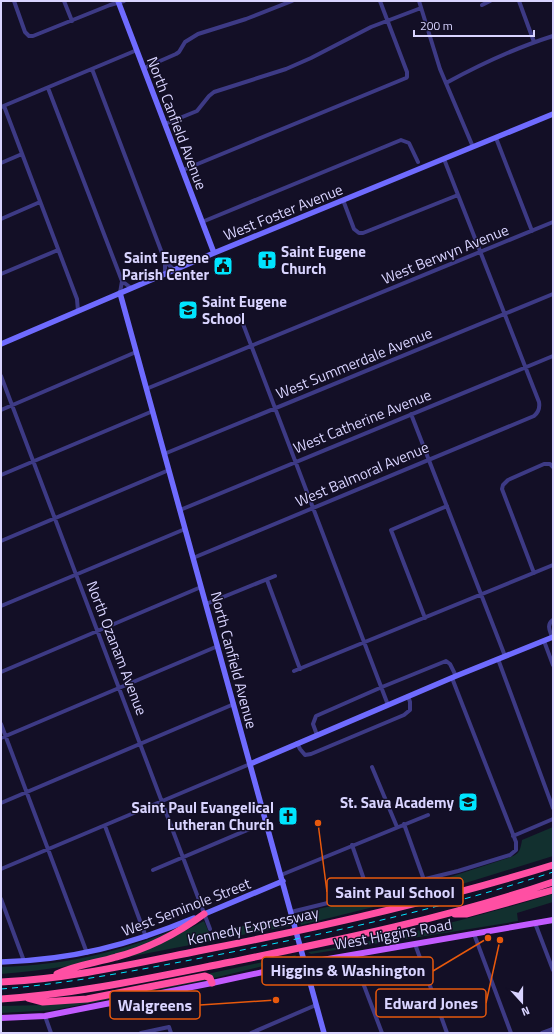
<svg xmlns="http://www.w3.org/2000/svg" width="554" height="1034" font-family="'Titillium Web',sans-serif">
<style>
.green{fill:#12302f}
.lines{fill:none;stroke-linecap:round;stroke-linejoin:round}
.street{stroke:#3d3a85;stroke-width:4}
.secondary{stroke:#6f6bff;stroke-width:5.5}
.primary{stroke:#c25bff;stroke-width:6}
.highway{stroke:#ff4fa3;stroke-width:7}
.rail{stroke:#00e5ff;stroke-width:1;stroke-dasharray:6 5;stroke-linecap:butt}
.labels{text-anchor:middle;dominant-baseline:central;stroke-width:3;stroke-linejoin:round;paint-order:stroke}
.street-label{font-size:15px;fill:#d9d4ff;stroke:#130f26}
.poi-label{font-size:15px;font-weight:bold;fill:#d9d4ff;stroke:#130f26;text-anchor:end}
.leader{fill:none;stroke:#e8590c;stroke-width:1.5}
.callout-dot{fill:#e8590c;stroke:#130f26;stroke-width:1.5}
.callout{fill:#130f26;stroke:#e8590c;stroke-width:1.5}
.callout-label{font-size:16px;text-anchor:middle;font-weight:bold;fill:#d9d4ff}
</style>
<rect width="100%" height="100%" fill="#130f26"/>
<!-- green -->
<path class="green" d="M553,827V856L446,889L301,925L299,917L300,913L394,892L453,876L508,858C519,854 520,852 522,840Z
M553,894V902L517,913L518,921C449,933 380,942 311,954L308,952C391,940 473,918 553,894Z
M287,918L289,926L123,958L173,937L204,921L210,935L222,930L264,922L265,924Z
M176,929C161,936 147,945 131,950C90,965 45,970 1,974V967C65,965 117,953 176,929Z
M296,955L295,957L291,959L214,978L211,975L207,974Z
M203,979L207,980L54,1010L1,1013V1006L44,1005Z"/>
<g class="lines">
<!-- street -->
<path class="street" d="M14,1L25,32L29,36H33L110,5L124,1
M64,1L72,21
M419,1L440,69L473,147
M519,1L534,42
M482,5L490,1
M144,68L176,54L179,52L185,42L198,34L246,19L292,1
M92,69L165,261V274
M446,83C481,64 515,48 553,36
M48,88L122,281L131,288
M4,106L77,299L78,311
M1,107L137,50
M165,124L197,111L209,96L214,92L286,69L311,58L371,27L421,8
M496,138L532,231
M1,163L22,154
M183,170L406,78L407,77V72L380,1
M343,200L354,229L359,233H363L458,195
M1,219L40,202
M202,222L401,140L409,143L418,162
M165,261L174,270
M1,274L58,250
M120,293L122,281
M240,316L388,705
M1,376L210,929
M146,389L553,222
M1,410L136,352
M411,414L505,656
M164,454L553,294
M1,475L153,411
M180,510L553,356
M1,541L169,470
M193,558L534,416C539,412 540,408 539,402L444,159
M534,573L502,489L503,485L508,480L544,464H550L553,467
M267,580L300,669
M206,604L275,576
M1,606L185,529
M425,618L391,530L447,506
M552,637C550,631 546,625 553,620
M544,641L553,665
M498,659L553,808
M294,671L553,565
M1,672L201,587
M1,724L87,953
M317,735L313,724L316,716L382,687L446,661L450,664L456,676
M1,738L218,646
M297,743L300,749L305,755L311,754L404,715L410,710V702L408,696
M372,767L397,827
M1,803L234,704
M404,824L424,880
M105,826L146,937
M513,836L553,819
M352,845L369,894
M1,869L250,764
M153,870L266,822
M281,875L428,815
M1,899L24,961
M291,912L458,871L510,855L516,850V842L452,678
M535,923L553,970
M474,934L511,1033
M415,944L447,1033
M352,954L382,1033
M45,1016L51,1033
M141,1033L169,1027L171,1033
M251,1033L316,1005
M542,1033L553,1029"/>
<!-- secondary -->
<path class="secondary" d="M118,1L214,253
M120,293L324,1033
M1,344L214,253L553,114
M250,764L456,676L553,637
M202,915L283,881
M1,962C72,960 129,945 194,918"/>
<!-- primary -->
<path class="primary" d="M1,1018L45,1016L212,983L305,963L553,920"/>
<!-- highway -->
<path class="highway" d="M455,914H467L553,890
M57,974C75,965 96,963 116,957C147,949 178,933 204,914
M1,982C67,979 133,964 198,951C318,928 437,901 553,865
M28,998L43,1002L87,999L205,976L210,978L212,983
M1,999C78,994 155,977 231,962C339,940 448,918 553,882"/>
<!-- rail -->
<path class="rail" d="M1,989C76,983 148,968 222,954C334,932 445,908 553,872"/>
</g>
<!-- icons -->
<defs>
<symbol id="church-square" viewBox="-11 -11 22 22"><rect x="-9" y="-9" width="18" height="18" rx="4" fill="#00e5ff" stroke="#130f26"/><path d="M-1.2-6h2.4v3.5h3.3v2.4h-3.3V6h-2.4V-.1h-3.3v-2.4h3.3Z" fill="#111"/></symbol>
<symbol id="civic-square" viewBox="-11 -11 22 22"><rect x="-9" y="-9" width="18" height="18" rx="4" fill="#00e5ff" stroke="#130f26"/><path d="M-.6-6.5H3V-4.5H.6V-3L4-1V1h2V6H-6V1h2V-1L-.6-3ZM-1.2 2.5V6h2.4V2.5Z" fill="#111"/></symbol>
<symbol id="school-square" viewBox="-11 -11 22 22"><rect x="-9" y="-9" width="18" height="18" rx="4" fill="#00e5ff" stroke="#130f26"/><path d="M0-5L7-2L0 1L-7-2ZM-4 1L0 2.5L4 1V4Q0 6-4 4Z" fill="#111"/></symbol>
</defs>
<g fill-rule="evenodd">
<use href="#church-square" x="256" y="249" width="22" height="22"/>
<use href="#civic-square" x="212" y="255" width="22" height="22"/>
<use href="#school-square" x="177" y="299" width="22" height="22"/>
<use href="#school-square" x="457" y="791" width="22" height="22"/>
<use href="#church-square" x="277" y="805" width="22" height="22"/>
</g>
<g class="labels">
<!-- street labels -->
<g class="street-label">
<text transform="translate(177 123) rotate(69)">North Canfield Avenue</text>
<text transform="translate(283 212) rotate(-22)">West Foster Avenue</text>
<text transform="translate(445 254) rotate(-22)">West Berwyn Avenue</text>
<text transform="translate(354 363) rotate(-22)">West Summerdale Avenue</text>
<text transform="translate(362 421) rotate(-22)">West Catherine Avenue</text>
<text transform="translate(362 474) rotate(-23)">West Balmoral Avenue</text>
<text transform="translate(117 648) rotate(69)">North Ozanam Avenue</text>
<text transform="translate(234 660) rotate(75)">North Canfield Avenue</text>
<text transform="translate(186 907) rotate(-21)">West Seminole Street</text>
<text transform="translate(253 926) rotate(-12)">Kennedy Expressway</text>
<text transform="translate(393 934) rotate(-10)">West Higgins Road</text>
</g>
<!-- poi labels -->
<g class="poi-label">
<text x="281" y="251" text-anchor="start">Saint Eugene<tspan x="281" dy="17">Church</tspan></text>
<text x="209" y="257">Saint Eugene<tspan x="209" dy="17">Parish Center</tspan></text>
<text x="202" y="301" text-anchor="start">Saint Eugene<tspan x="202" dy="17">School</tspan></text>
<text x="454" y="802">St. Sava Academy</text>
<text x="274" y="807">Saint Paul Evangelical<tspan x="274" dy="17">Lutheran Church</tspan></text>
</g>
</g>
<!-- callouts -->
<path class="leader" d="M318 823L327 892M488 938L433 971M500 940L486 1003M276 1000L200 1005"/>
<g class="callout-dot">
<circle cx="318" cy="823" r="4"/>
<circle cx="488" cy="938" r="4"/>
<circle cx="500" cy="940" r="4"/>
<circle cx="276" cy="1000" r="4"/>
</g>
<g class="callout">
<rect x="327" y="878" width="136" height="28" rx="4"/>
<rect x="262" y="957" width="171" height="28" rx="4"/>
<rect x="376" y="989" width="110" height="28" rx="4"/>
<rect x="110" y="991" width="90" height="28" rx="4"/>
</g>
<g class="callout-label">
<text x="395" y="898">Saint Paul School</text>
<text x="348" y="976">Higgins &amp; Washington</text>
<text x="431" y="1009">Edward Jones</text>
<text x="155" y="1011">Walgreens</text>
</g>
<!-- border -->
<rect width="554" height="1034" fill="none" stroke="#d9d4ff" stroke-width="4"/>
<!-- north arrow -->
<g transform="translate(522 1002) rotate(159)" stroke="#130f26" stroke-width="3" paint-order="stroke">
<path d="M0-3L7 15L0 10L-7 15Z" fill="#d9d4ff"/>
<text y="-6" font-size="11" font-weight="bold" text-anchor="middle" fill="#d9d4ff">N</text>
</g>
<!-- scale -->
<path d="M414 30v6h120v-6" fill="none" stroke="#d9d4ff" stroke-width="2"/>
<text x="420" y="30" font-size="12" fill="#d9d4ff" stroke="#130f26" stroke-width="3" paint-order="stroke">200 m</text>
</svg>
